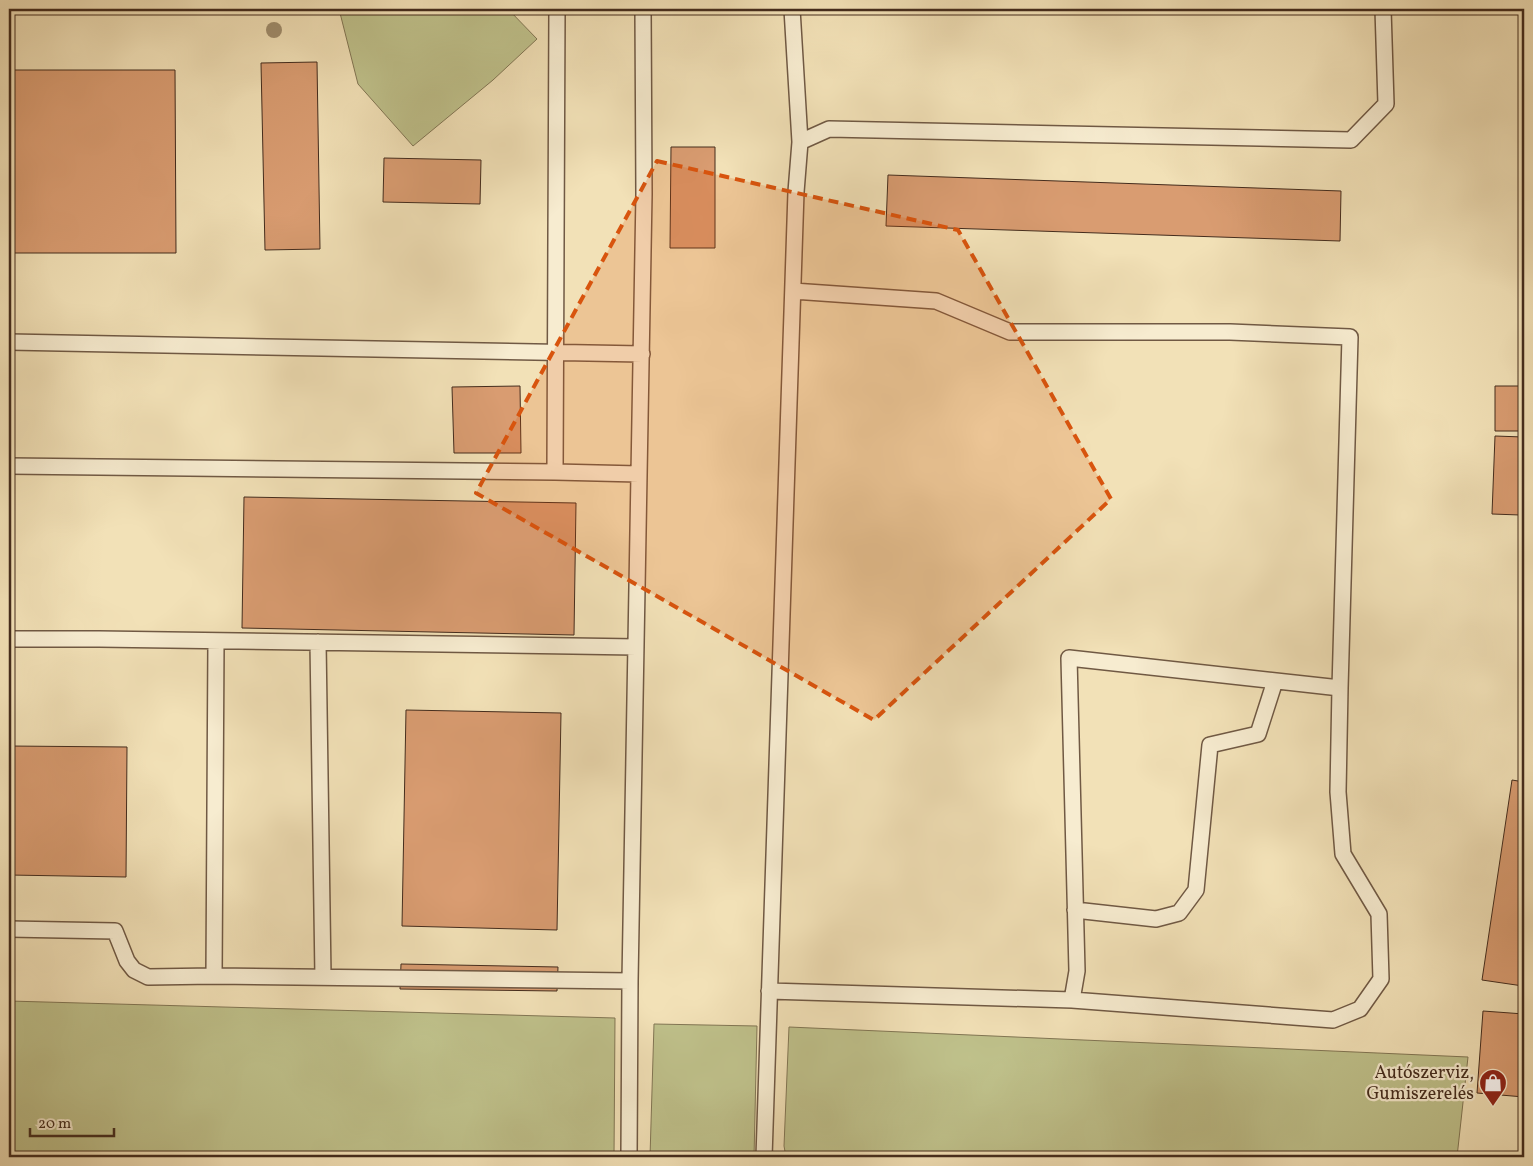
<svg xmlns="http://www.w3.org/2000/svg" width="1533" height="1166" font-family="Vollkorn,serif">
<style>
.green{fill:#bfc18b;stroke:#827654}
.building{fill:#d99c71;stroke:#442c1d}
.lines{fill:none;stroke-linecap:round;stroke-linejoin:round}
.lane-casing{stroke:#705944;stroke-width:18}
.lane{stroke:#f7ecd0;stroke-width:15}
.tree{fill:#a08e6e}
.marked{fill:#d8540e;fill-opacity:0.2;stroke:#d8540e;stroke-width:4;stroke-dasharray:10 6;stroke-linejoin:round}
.labels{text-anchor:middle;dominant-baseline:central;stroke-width:4.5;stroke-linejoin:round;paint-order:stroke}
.poi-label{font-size:18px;fill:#442c1d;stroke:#f7ecd0;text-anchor:end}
</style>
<rect width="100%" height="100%" fill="#f2e1b7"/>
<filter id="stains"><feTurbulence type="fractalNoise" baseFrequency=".004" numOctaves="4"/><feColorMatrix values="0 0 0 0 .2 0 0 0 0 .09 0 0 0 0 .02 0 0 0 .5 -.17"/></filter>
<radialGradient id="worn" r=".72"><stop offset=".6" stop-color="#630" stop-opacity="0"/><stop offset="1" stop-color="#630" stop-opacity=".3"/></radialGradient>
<!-- green -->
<path class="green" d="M339,9H508L537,39L493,80L413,146L358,84Z
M9,1001L615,1018L614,1157H9Z
M654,1024L757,1026L754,1157H650Z
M789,1027L1468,1057L1457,1157H786L784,1146Z"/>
<!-- building -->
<path class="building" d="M317,62L320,249L265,250L261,63Z
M9,70H175L176,253H9Z
M671,147H715V248H670Z
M384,158L481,160L480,204L383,202Z
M888,175L1341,191L1340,241L886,226Z
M520,386L521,453H454L452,387Z
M1495,386H1523L1524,431H1495Z
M1495,436L1523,437L1520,515L1492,514Z
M244,497L576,503L574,635L242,628Z
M406,710L561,713L557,930L402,926Z
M9,746L127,747L126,877L9,875Z
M1512,780L1524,782V978L1523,986L1482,980Z
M401,964L558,967L557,991L400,989Z
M1483,1011L1524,1014V1097L1477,1093Z"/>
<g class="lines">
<defs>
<path id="lane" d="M800,142L829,129L1351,140L1386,104L1383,9
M9,342L642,354
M9,466L555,472L639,474
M555,472L557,9
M9,639H99L636,647
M318,642L323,977
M1075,910L1156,919L1179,913L1196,890L1210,745L1258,734L1275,681
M9,929L115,931L127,961L134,970L148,977L214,976L630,981
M214,976L216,641
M769,991L1072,1000L1077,971L1069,658L1340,688L1350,337L1230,332H1010L936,301L793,291
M1072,1000L1333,1020L1360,1009L1381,979L1379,914L1343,854L1338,792L1340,688
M629,1157L630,981L644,194L643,9
M764,1157L796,192L800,142L792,9"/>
</defs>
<!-- lane casing -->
<use href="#lane" class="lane-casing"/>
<!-- lane -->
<use href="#lane" class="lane"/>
</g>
<!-- trees -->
<circle class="tree" cx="274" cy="30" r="8"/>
<!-- marked area -->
<path class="marked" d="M657,161L958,230L1111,499L874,720L476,493Z"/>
<!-- icons -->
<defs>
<symbol id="shop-pin" viewBox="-11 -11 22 30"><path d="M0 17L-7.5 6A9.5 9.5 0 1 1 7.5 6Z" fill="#8f2418" stroke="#f7ecd0"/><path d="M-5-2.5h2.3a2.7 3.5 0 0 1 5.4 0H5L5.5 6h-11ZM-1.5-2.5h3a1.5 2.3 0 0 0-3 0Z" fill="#fff"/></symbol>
</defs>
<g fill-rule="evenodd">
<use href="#shop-pin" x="1477" y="1067" width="32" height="43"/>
</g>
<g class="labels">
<!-- poi labels -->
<g class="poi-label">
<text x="1474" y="1073">Autószerviz,<tspan x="1474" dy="21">Gumiszerelés</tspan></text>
</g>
</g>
<!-- margin -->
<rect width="1533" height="1166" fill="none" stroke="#f2e1b7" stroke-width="30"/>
<rect x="10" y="10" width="1513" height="1146" fill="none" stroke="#442c1d" stroke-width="2.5"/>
<rect x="15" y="15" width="1503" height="1136" fill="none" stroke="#442c1d"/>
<!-- scale -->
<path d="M30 1128v8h84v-8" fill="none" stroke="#442c1d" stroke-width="2.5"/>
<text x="38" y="1128" font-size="15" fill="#442c1d" stroke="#f7ecd0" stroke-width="4" paint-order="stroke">20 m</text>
<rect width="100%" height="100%" filter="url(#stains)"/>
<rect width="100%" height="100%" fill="url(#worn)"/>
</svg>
